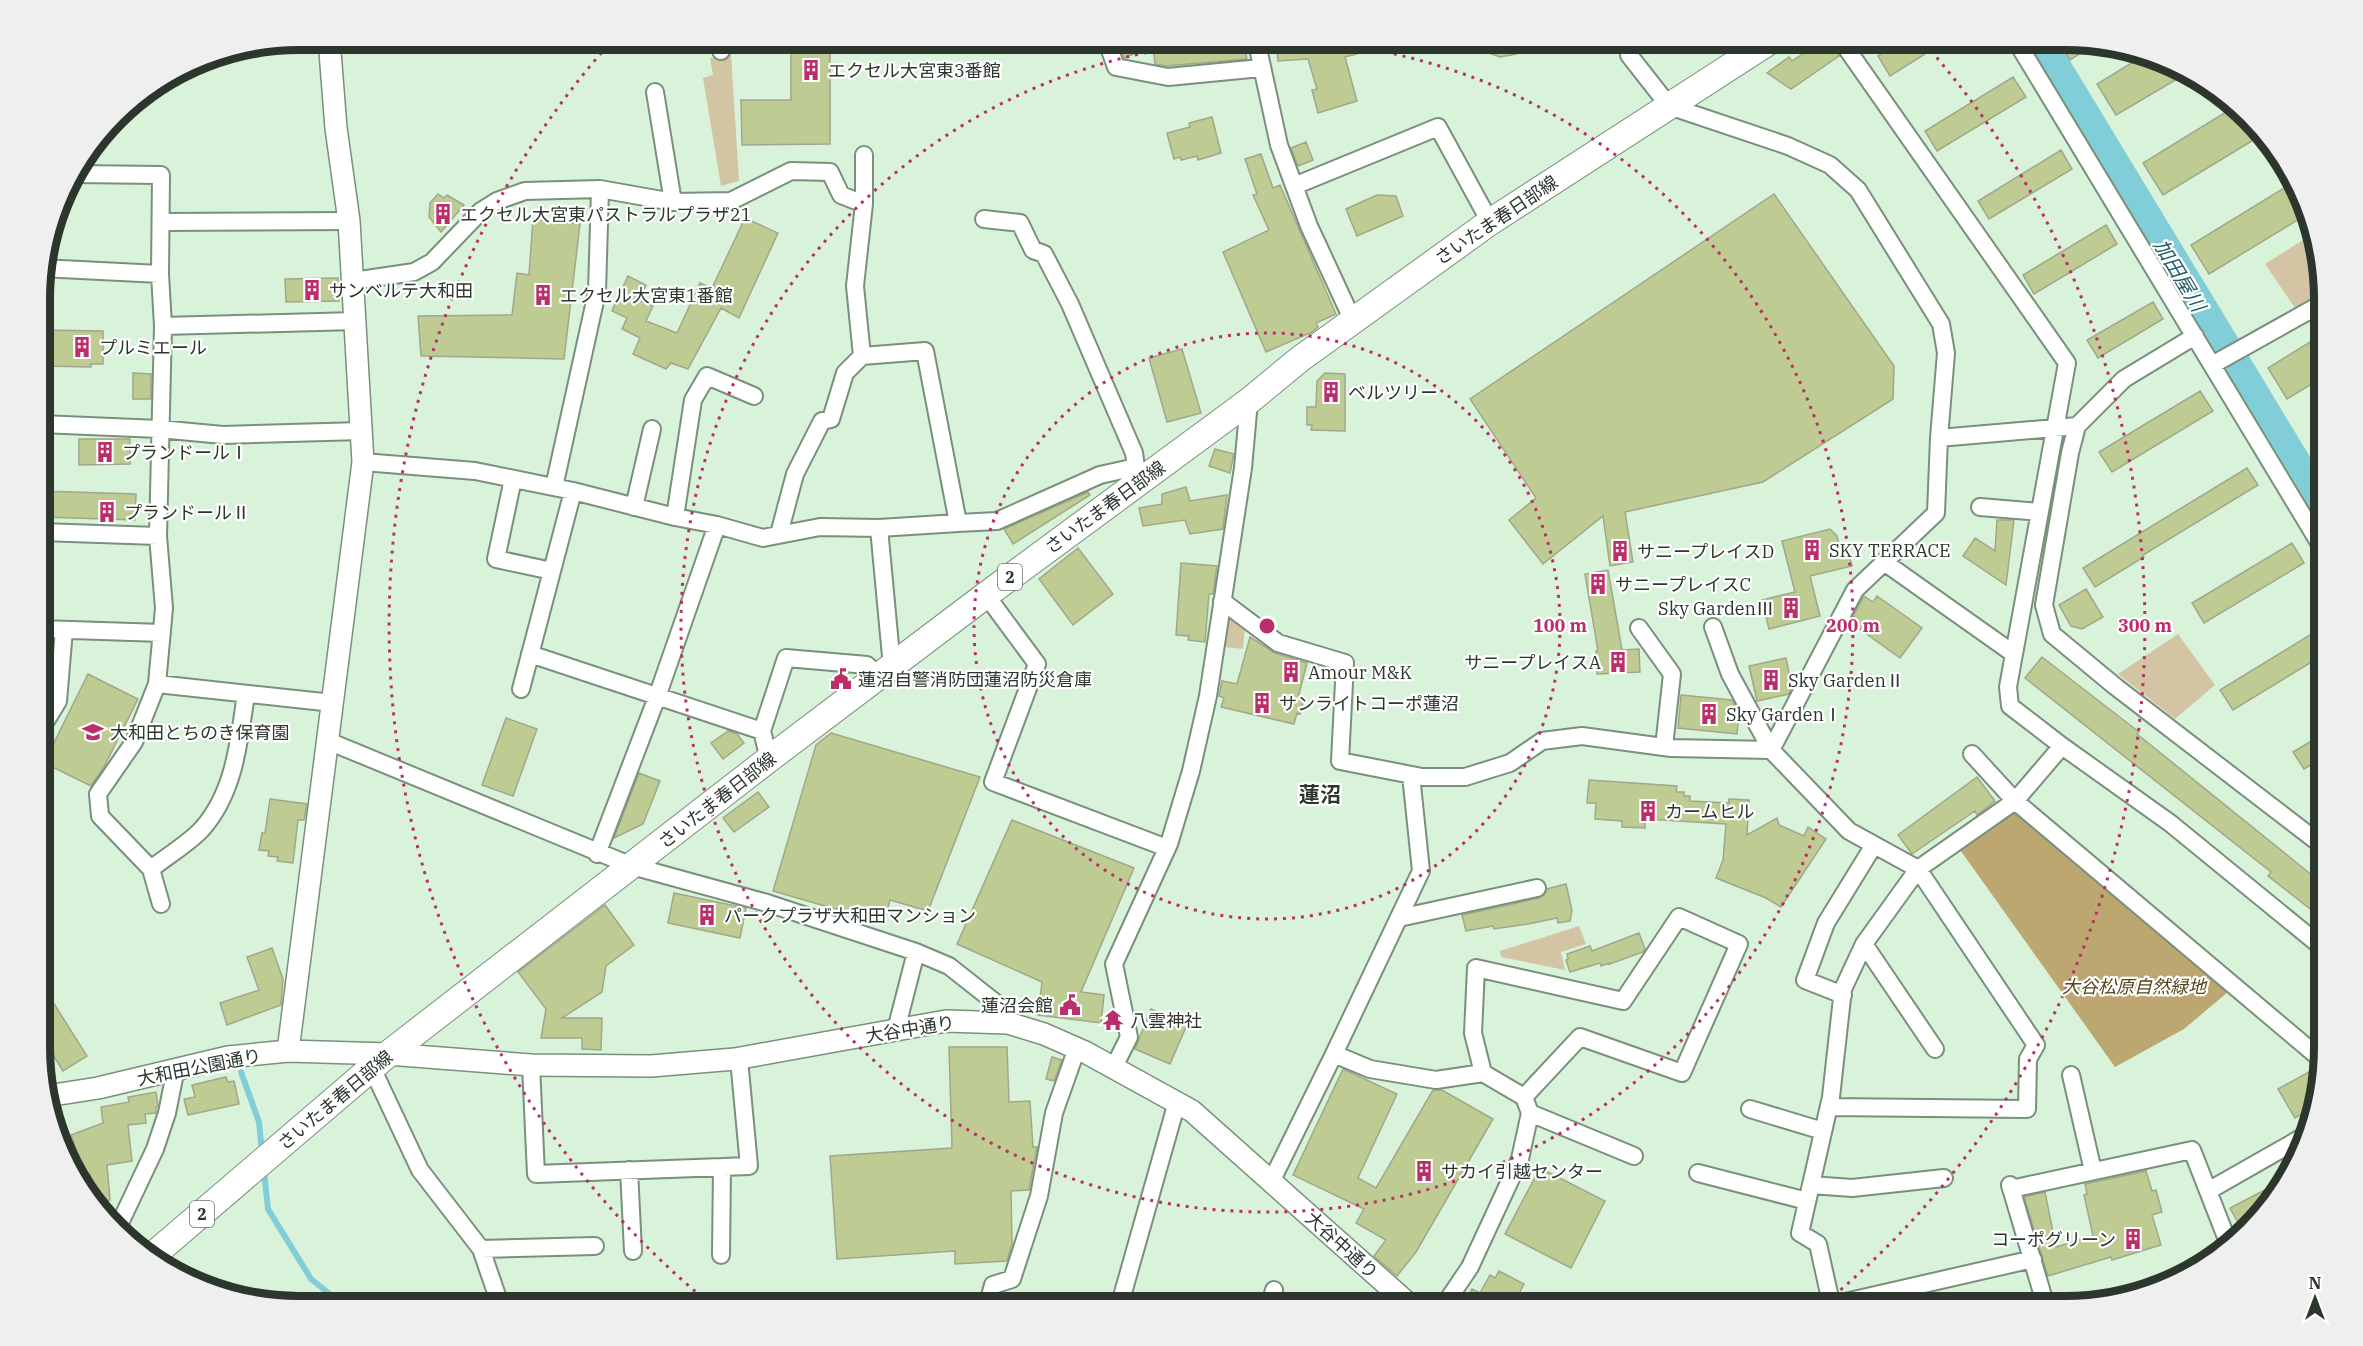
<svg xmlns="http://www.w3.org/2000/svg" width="2363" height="1346" font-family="'IBM Plex Serif','Noto Sans JP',serif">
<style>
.green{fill:#d3c5a4}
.forest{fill:#bda771}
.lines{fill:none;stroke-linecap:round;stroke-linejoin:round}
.stream{stroke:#82ced8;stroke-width:6}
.river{stroke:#82ced8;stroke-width:34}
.building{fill:#becb92;stroke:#a1a78a;stroke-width:1.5}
.minor-casing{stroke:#79907b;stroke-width:20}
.tertiary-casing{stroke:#79907b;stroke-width:24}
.primary-casing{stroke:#79907b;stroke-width:28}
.minor{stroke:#fff;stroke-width:16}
.tertiary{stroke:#fff;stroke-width:21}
.primary{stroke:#fff;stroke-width:26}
.ring{fill:none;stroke:#ba2f69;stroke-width:3;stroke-dasharray:3 6}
.labels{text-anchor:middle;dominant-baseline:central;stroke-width:4.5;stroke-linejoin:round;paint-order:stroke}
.shield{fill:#fff;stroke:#6b726c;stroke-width:1.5}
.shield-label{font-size:16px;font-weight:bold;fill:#2c362d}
.poi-label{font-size:18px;fill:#2c362d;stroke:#fff;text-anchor:start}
.street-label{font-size:18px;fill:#2c362d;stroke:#fff}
.park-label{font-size:18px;font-style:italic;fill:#55451a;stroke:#fff}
.water-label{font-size:20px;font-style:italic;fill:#216067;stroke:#fff}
.quarter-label{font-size:21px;font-weight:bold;fill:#2c362d;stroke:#fff}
.rim{fill:none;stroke:#2c362d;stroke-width:8}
.centre{fill:#ba2f69;stroke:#fff;stroke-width:3}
.ring-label{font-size:18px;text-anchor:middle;font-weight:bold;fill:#ba2f69;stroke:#fff;stroke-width:4.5;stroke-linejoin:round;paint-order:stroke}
</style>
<rect width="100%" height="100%" fill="#d9f3db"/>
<!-- green -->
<path class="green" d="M731,54L739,181L721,186L703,78L713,75L710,58Z
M2314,233L2323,282V293L2297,311L2265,264Z
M1227,611L1245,626L1243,649L1224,647Z
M2178,634L2215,685L2175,719L2118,674Z
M1579,926L1586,944L1561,952L1565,970L1501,957L1500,951Z"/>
<!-- forest -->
<path class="forest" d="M2014,806L2085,873L2154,923L2227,983L2228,992L2184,1029L2115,1067L1958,847Z"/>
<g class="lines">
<!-- stream -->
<path class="stream" d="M241,1072L259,1122L262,1152
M264,1171L268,1209L311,1279L346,1307"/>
<!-- river -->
<path class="river" d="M2037,39L2323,511"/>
</g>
<!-- building -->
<path class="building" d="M791,39H830V144L742,145L741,100H791Z
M1117,39H1175V47L1180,46V48L1243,42L1247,59L1166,66L1155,64L1153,46L1124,58Z
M1276,39H1353L1357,54L1345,57L1357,101L1318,113L1312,90L1317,89L1308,59L1278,61Z
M1457,39H1511L1517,54L1500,57L1457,42Z
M1825,39H1830L1839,56L1791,89L1767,73L1789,57L1792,61Z
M1905,39H1949L1890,76L1878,56Z
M2057,39H2064L2097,43L2070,60Z
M2146,54L2189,72L2116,115L2097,84Z
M2013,77L2026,97L1937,151L1925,131Z
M2231,109L2260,136L2163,195L2143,163Z
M1212,117L1221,153L1198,160L1197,156L1181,160L1180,157L1174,159L1167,133L1190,127L1189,123Z
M1306,142L1313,160L1298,166L1291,148Z
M2061,150L2072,169L1989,219L1978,201Z
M1261,154L1273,188L1280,185L1336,314L1316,323L1318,327L1312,332L1266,352L1223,252L1269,230L1253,195L1257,194L1245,159Z
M2294,182L2309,213L2209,274L2191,245Z
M438,194L444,198L447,195L464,205L441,232L429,217L430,203Z
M1774,194L1894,366L1893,399L1763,482L1625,512L1633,562L1610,566L1603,516L1543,564L1509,520L1536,498L1470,399Z
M1377,195L1396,196L1403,216L1357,236L1346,209Z
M745,218L778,233L739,318L721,308L688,369L671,363L666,369L633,354L640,338L622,329L627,318L612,311L628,276L646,285L639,300L653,306L646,321L677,333L700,283L712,288Z
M533,219L580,224L564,359L421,356L418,316L512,315L517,273L529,275Z
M2106,225L2117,244L2034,294L2023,275Z
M338,278L339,301L286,302L285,279Z
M2153,302L2163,319L2098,358L2087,340Z
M41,330L103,331V364H91V367L41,366Z
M2323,334V377L2287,399L2268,368Z
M1182,349L1201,413L1167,422L1149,358Z
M133,373L151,374V399H133Z
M1325,373L1345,374V431L1311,430L1312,425H1307V407H1316L1317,381Z
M2200,391L2213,411L2112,472L2099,452Z
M79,439H130V464L79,465Z
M1215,449L1234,454L1230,473L1209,466Z
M2247,468L2258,485L2143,555L2144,557L2095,587L2083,568Z
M1186,487L1190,501L1227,495L1223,529L1190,534L1185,520L1143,526L1139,508L1162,504V494Z
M41,491L136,494L135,520L41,517Z
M1088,492L1090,495L1013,544L1004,529Z
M1997,520H2014L2006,585L1963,556L1975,538L1995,551Z
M1830,529L1837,536L1841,551L1848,549L1852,566L1810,576L1820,616L1769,629L1762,600L1795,592L1782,541Z
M2292,543L2304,563L2204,623L2192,603Z
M1078,548L1113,594L1073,625L1039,579Z
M1181,563L1217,566L1213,594H1209L1205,642L1188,640L1189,636L1176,635Z
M1608,570L1622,650L1639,649L1640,672L1597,674L1596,651H1598L1585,574Z
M2086,589L2103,617L2082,629L2071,626L2059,605Z
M1864,596L1873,602L1877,596L1922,628L1900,658L1850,622Z
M2323,627V655L2233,710L2220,690Z
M1250,637L1275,653L1307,663L1298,698L1304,700L1300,714L1297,713L1294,724L1221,707L1224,698L1219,696L1222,681L1237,684Z
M2042,657L2139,732L2137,734L2323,884V919L2268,876L2271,872L2025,678Z
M1786,658L1792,687L1789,694L1757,701L1749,666Z
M88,674L138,699L104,767L91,786L44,763Z
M1681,695L1732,700L1739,712L1737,734L1678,728Z
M506,718L537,729L513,796L482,785Z
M728,731L737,734L744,743L723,759L711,743Z
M831,733L980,777L928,911L890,900L884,923L773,891L816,745Z
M2323,734V758L2304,769L2293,752Z
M639,773L660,781L643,824L614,838Z
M1977,777L1995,801L1977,815L1975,811L1912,854L1898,835Z
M1589,780L1677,786L1676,792H1684V796H1690V801L1729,803V799L1749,800L1747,835L1777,818L1779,825L1804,836L1808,827L1826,839L1781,907L1766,898L1716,878L1723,860L1726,824L1645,819V828L1622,827V821L1595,819L1596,803H1587Z
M758,792L769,807L734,832L723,818Z
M270,799L307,804L304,820H298L293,863L277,861L278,857L268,856L269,851L259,850L262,833H265Z
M1012,820L1134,868L1081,992L1104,995L1101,1023L1038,1015L1042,982L957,944Z
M1566,884L1572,910L1570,921L1558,923L1557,918L1528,924L1494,929L1493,926L1466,931L1462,915L1539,898L1544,895L1547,889Z
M674,893L746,908L740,938L668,923Z
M605,905L634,945L606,966L602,992L562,1018H602L601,1050L582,1049V1038H541L546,1009L518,972Z
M1639,933L1645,949L1643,952L1610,964V963L1601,966L1600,963L1570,972L1566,960L1568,959L1567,954L1590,946L1592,951Z
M272,948L283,979L281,1005L227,1025L220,1003L259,990L247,957Z
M51,999L87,1056L63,1071L41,1036V1005Z
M1151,1009L1187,1025L1170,1064L1135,1049Z
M949,1047H1007L1009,1102L1030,1101L1033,1147H1037L1029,1190L1011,1191L1012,1244L1007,1261L955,1264V1251L837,1259L830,1156L952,1148Z
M1052,1057L1062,1060L1054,1081L1046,1079Z
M2316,1068L2321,1071L2310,1109L2295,1118L2278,1089Z
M1343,1069L1397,1094L1358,1178L1376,1188L1433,1090H1442L1493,1119L1416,1252L1397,1276L1374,1256L1386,1240L1356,1223L1364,1209L1293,1175Z
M226,1077L228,1082L234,1081L239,1104L188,1115L184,1099L195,1097L192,1085Z
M156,1092L158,1106L156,1107V1113L145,1114L146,1123L128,1125L132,1161L107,1165L110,1200L94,1202L90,1174L85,1176L71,1135L103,1123L101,1107L129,1102L128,1097Z
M1540,1168L1605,1201L1571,1268L1505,1234Z
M2146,1171L2152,1191L2156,1190L2162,1212L2152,1215L2161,1245L2112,1260L2111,1257L2048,1276L2024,1197L2045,1192L2056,1247L2093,1236L2084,1195L2087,1194L2085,1184Z
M2282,1181L2284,1183L2241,1228L2230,1208Z
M1499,1271L1524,1284L1514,1303L1507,1299L1504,1305L1507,1307H1463L1472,1289L1480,1293L1490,1275L1495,1278Z"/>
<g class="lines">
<defs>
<path id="minor" d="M310,39L330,42
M717,39L721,51
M1106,39L1116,67L1168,77L1261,68
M1256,39L1279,145L1309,226L1353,321
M1627,39L1629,55L1669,106L1788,146L1830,165L1858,190L1941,324L1946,353L1939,438L1936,513L1855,590L1771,750L1730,674L1713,627
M1840,39L2067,363L2008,687L2010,706L2062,746L2170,823L2323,948
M2015,39L2323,549
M655,92L673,202
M864,155V204L855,286L862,356L925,351L958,523L997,521L1100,475L1136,467L1144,478
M73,174L161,175L160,274L163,326L158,536L164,608L157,684L333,703
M1294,186L1438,127L1490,222
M984,219L1020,223L1033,250L1044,254L1070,304L1134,453L1136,467
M162,222L349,221
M41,268L160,274
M353,281L414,272L432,262L481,211L497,201L525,191L600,189L673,202L731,201L791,171L830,172L841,195L864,204
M163,326L356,321
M2212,365L2323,303
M41,424L159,429L223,435L362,431
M2077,426L2124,379L2195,336
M1939,438L2077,426L2070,453L2044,605L2052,634L2116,687L2323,846
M363,462L475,471L573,491L675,517L717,525L763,538L820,527L879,528L958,523
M513,479L496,559L552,571
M554,487L597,292L600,189
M634,507L652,429
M1980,507L2040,512
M675,517L693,400L707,376L754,396
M879,528L892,667
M41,532L158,536
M779,534L795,474L822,421L831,419L845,373L862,356
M1884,562L2014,654
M986,595L1037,664L993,782L1167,848
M1222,601L1278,643L1345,663L1340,761L1422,777H1465L1510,763L1542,741L1582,736L1671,748L1771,750L1849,831L1918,869L2036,1045L2028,1059L2027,1109L1829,1107
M1639,628L1672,674L1664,747
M41,629L162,633
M530,654L762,731L769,759
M157,684L134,742L98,794L100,816L151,869L161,904
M521,689L573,491
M41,729L58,701L64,630
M762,731L786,658L867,665L879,677
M328,741L632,866L767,903L916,952L949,966L1001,1007L1008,1023
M1972,754L2015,801L2323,1061
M597,854L657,697L717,525
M151,869C167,856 188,844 202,829C235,792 239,740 246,694
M1399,918L1537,888
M1864,944L1935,1049
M1843,995L1805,980L1826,923L1874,845
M896,1030L916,952
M1334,1054L1370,1069L1436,1080L1483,1073
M531,1065L536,1174L749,1166L739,1059
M1114,1067L1129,1037L1114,964L1169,844L1191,771L1208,696L1243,468L1249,401
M372,1068L420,1170L481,1249L501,1307
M2071,1075L2093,1171
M1750,1109L1823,1131
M1530,1113L1634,1156
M629,1170L633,1251
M1698,1173L1807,1201
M1271,1182L1334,1054L1421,871L1411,775
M1811,1185L1852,1188L1944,1178
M2010,1185L2046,1306
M2011,1189L2192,1150L2228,1242
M2208,1191L2301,1138
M119,1225L155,1149L167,1113L176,1068
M481,1249L595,1246
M721,1255L722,1167
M1832,1305L2033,1259
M987,1307L993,1285L1012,1279L1039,1196L1054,1113L1077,1048
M1119,1307L1177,1102
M1269,1307L1274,1290
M1443,1307L1470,1267L1520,1159L1530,1113L1524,1097L1483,1073L1473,1033L1476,968L1623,1001L1679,917L1739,944L1682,1073L1580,1037L1524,1097
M1832,1307L1818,1244L1800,1233L1831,1097L1843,989L1864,944L1918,869L2015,801L2062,746"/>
<path id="tertiary" d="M288,1051L363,462L349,221L336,128L329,39
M47,1096L98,1088L228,1057L288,1051L388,1054L531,1065L651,1066L735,1059L946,1021L1008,1023L1044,1034L1085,1052L1192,1111L1412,1307"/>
<path id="primary" d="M152,1256L388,1054L769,759L986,595L1249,401L1300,359L1490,222L1773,39"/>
</defs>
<!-- minor casing -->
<use href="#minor" class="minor-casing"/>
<!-- tertiary casing -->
<use href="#tertiary" class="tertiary-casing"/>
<!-- primary casing -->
<use href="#primary" class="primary-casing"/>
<!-- minor -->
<use href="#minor" class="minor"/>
<!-- tertiary -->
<use href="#tertiary" class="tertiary"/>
<!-- primary -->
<use href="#primary" class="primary"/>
</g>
<!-- distance rings -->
<g class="ring">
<circle cx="1267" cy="626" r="293"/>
<circle cx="1267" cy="626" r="586"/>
<path d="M709 1303A878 878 0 0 1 609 44M1925 44A878 878 0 0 1 1825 1303"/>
</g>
<!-- icons -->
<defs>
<symbol id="building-bare" viewBox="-9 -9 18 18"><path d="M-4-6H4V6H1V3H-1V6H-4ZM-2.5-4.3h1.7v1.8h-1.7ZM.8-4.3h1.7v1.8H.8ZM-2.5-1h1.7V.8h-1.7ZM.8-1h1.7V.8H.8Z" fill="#ba2f69" stroke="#fff" stroke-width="2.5" paint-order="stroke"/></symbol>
<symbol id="civic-bare" viewBox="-9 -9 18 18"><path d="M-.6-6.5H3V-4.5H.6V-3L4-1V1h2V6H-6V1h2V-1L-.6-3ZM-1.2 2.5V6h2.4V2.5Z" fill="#ba2f69" stroke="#fff" stroke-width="2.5" paint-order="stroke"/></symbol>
<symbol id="school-bare" viewBox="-9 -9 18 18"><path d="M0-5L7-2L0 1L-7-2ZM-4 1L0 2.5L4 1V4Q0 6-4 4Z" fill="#ba2f69" stroke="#fff" stroke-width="2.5" paint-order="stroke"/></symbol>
<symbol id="temple-bare" viewBox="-9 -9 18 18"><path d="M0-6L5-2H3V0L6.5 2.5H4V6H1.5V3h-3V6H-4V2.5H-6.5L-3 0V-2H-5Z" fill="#ba2f69" stroke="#fff" stroke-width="2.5" paint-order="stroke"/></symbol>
</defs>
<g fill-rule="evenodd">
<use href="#building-bare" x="796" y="55" width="30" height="30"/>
<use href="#building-bare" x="428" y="199" width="30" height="30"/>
<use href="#building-bare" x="297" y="275" width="30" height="30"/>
<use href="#building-bare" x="528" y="280" width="30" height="30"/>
<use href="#building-bare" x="67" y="332" width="30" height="30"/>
<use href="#building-bare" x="1316" y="377" width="30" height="30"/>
<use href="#building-bare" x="90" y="437" width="30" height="30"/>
<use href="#building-bare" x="92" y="497" width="30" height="30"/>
<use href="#building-bare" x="1797" y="535" width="30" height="30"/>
<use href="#building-bare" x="1605" y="536" width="30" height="30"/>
<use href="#building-bare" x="1583" y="569" width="30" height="30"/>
<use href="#building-bare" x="1776" y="593" width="30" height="30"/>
<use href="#building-bare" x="1603" y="647" width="30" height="30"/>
<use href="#building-bare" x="1276" y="657" width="30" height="30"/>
<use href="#civic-bare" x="826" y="664" width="30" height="30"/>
<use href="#building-bare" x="1756" y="665" width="30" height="30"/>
<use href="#building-bare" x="1247" y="688" width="30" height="30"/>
<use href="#building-bare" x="1694" y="699" width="30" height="30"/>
<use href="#school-bare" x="78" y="717" width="30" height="30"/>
<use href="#building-bare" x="1633" y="796" width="30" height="30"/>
<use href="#building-bare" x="692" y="900" width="30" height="30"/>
<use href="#civic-bare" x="1055" y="990" width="30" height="30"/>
<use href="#temple-bare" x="1098" y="1005" width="30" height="30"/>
<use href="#building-bare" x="1409" y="1156" width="30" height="30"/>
<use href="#building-bare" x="2118" y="1224" width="30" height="30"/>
</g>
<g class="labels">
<!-- shield labels -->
<g class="shield">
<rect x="998" y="564" width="24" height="26" rx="4.5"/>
<rect x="190" y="1201" width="24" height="26" rx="4.5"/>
</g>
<g class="shield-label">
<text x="1010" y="577">2</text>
<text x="202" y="1214">2</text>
</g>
<!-- poi labels -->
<g class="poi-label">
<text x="828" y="70">エクセル大宮東3番館</text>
<text x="460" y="214">エクセル大宮東パストラルプラザ21</text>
<text x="329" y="290">サンベルテ大和田</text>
<text x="560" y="295">エクセル大宮東1番館</text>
<text x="99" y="347">プルミエール</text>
<text x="1348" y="392">ベルツリー</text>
<text x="122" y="452">プランドールⅠ</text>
<text x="124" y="512">プランドールⅡ</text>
<text x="1829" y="550">SKY TERRACE</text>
<text x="1637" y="551">サニープレイスD</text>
<text x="1615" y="584">サニープレイスC</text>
<text x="1774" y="608" text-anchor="end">Sky GardenⅢ</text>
<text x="1601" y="662" text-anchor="end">サニープレイスA</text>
<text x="1308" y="672">Amour M&amp;K</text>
<text x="858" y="679">蓮沼自警消防団蓮沼防災倉庫</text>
<text x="1788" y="680">Sky GardenⅡ</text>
<text x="1279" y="703">サンライトコーポ蓮沼</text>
<text x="1726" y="714">Sky GardenⅠ</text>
<text x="110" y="732">大和田とちのき保育園</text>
<text x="1665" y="811">カームヒル</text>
<text x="724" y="915">パークプラザ大和田マンション</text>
<text x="1053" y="1005" text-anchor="end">蓮沼会館</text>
<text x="1130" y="1020">八雲神社</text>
<text x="1441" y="1171">サカイ引越センター</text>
<text x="2116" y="1239" text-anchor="end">コーポグリーン</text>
</g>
<!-- street labels -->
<g class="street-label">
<text transform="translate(1496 220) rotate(-34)">さいたま春日部線</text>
<text transform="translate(1105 507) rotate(-36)">さいたま春日部線</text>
<text transform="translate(717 800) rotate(-38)">さいたま春日部線</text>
<text transform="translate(910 1029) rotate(-9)">大谷中通り</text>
<text transform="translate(199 1067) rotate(-11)">大和田公園通り</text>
<text transform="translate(335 1100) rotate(-40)">さいたま春日部線</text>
<text transform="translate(1342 1245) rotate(42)">大谷中通り</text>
</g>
<!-- park labels -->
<g class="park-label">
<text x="2134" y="986">大谷松原自然緑地</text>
</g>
<!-- water labels -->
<g class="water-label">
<text transform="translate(2180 275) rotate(59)">加田屋川</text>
</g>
<!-- quarter labels -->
<g class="quarter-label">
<text x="1320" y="794">蓮沼</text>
</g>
</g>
<!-- crop -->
<path d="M0 0H2363V1346H0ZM299 50H2065A249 249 0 0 1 2314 299V1047A249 249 0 0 1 2065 1296H299A249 249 0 0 1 50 1047V299A249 249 0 0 1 299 50Z" fill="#eeefee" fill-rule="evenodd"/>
<path class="rim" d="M299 50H2065A249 249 0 0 1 2314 299V1047A249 249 0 0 1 2065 1296H299A249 249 0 0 1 50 1047V299A249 249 0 0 1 299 50Z"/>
<circle cx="1267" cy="626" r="9" class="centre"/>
<g class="ring-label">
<text x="1560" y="632">100 m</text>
<text x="1853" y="632">200 m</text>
<text x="2145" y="632">300 m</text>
</g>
<!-- north arrow -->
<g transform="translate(2315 1298)" stroke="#ffffff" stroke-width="4.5" paint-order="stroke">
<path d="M0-4.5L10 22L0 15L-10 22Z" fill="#2c362d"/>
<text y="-9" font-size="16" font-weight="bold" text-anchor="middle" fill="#2c362d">N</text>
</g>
</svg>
